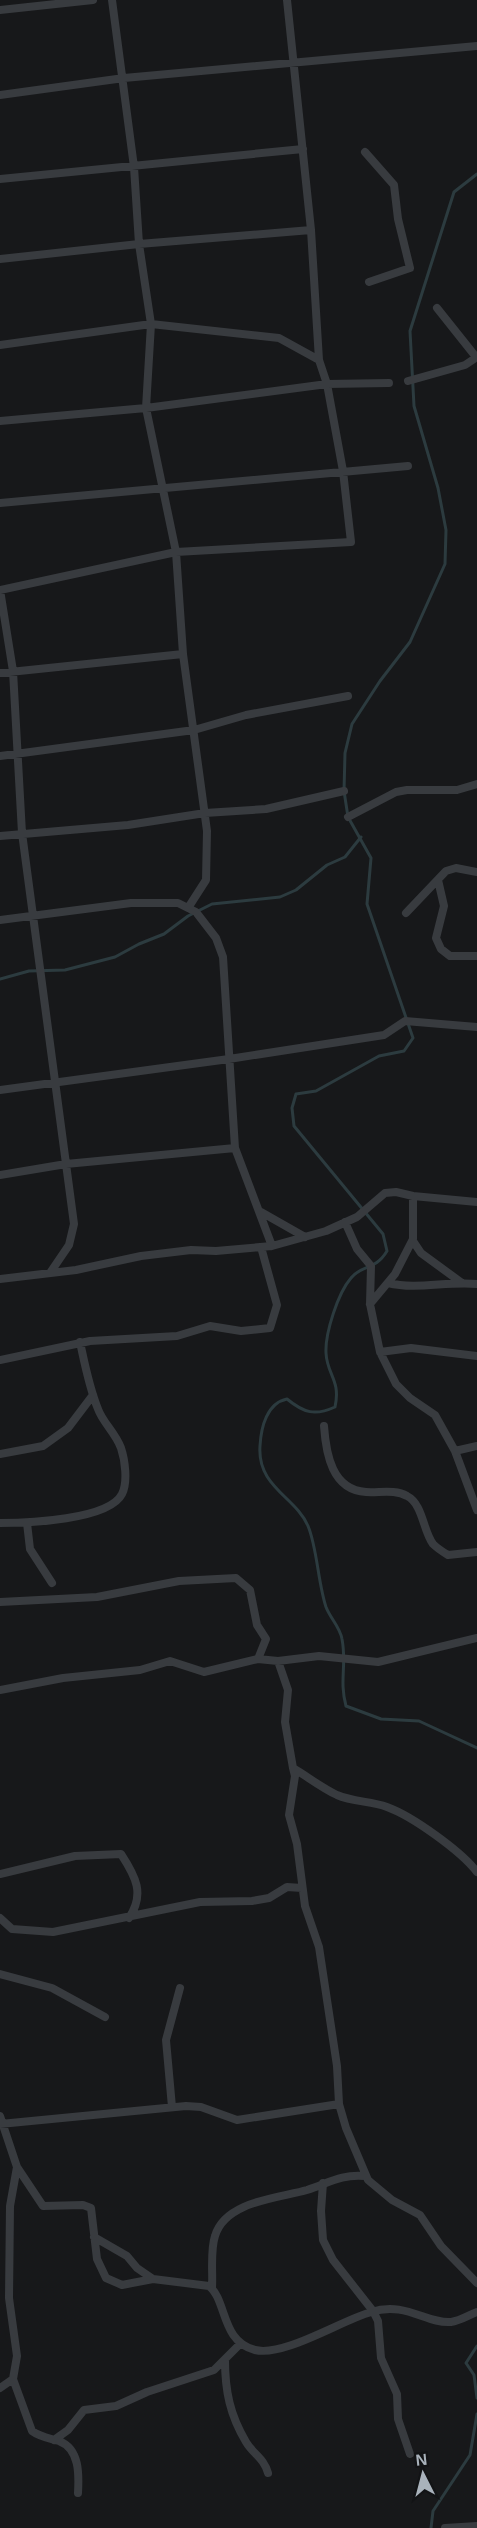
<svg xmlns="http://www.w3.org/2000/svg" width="477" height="2528" font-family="Arial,sans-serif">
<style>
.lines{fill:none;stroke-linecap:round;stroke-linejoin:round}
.stream{stroke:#2c3b3f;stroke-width:3}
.minor{stroke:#383b3f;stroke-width:8}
</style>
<rect width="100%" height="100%" fill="#17181a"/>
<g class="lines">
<!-- stream -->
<path class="stream" d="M477,174L454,192L410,331L414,406L438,488L446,530L445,564L410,642L380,681L352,724L345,753L344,791L348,817L371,858L367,904L413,1038L404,1051L379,1056L316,1091L296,1094L292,1108L294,1126L383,1234L387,1251C375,1271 362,1264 351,1278C338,1293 325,1333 326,1353C327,1375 341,1380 335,1407C315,1416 304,1413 287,1399C267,1403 261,1427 260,1446C257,1487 296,1497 308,1526C317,1547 318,1583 326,1607C330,1618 340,1627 342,1639C347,1665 339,1680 346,1706L381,1719L419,1721L477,1748
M0,979L29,971L65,970L115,957L139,944L164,934L188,916L212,904L280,897L296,890L327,865L345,857L361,837
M477,2346L466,2363L474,2375L477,2398
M431,2528L433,2511L470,2455L477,2414"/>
<!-- minor -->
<path class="minor" d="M112,0L134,167L139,244L151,324L146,408L176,552L183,654L207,831L206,880L188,908
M0,10L93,0
M0,95L124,78L477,46
M365,152L394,185L398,219L410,268L369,282
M0,179L303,149
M0,259L139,244L311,230
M437,308L476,357
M0,345L151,324L279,338L319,360
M408,381L465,365L477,357
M0,421L146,408L327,384L389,383
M0,503L408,466
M0,590L176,552L351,542L343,471L327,384L319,360L311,230L287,0
M0,590L13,671L22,833L74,1224L69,1245L50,1273
M0,673L183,654
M0,756L194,730L246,715L348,696
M348,817L396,792L407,790H457L477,784
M0,836L128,825L205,813L266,809L344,791
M438,880L444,906L436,938L441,949L450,956H477
M406,913L446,871L456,868L477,872
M0,920L131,903H178L196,912L216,938L223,957L235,1148L272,1246
M0,1090L229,1059L384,1035L405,1021L477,1027
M0,1175L66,1164L235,1148
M261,1212L305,1237
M345,1222L357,1249L371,1266L370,1304L380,1352L396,1384L410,1398L435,1415L455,1451L477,1510
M413,1241L421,1253L462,1283
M0,1279L76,1270L141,1256L191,1250L216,1251L272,1246L326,1231L357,1217L385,1193L396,1192L413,1196L477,1202
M388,1283C417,1290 447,1281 477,1284
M370,1304L395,1274L413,1239V1196
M380,1352L411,1348L477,1356
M0,1360L90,1341L177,1336L210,1326L241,1331L270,1328L277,1305L261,1247
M324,1426C326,1454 332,1490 366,1492C379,1493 395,1489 407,1496C423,1504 423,1531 433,1544C437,1548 443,1552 448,1555L477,1552
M455,1451L477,1446
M0,1454L43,1446L68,1428L93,1395
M0,1523C27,1523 109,1520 122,1494C128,1482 125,1460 121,1448C115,1432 103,1423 98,1409C89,1387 85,1365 80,1342
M27,1523L30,1549L52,1583
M0,1602L97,1597L179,1581L236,1578L250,1590L257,1625L266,1639L258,1659
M278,1661L288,1690L285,1722L293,1768C308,1777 322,1788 337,1795C353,1802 371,1801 387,1807C412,1816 461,1851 477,1872
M0,1690L63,1678L140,1670L170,1661L204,1672L258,1659L278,1661L319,1656L378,1662L477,1638
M293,1768L295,1776L289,1815L297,1844L305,1906L319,1947L337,2066L339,2104L346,2128L368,2180L392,2200L420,2215L441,2246L477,2283
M0,1874L75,1856L121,1854C136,1877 145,1894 129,1918
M0,1918L12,1929L53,1932L200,1902L252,1901L269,1898L287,1887L302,1888
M0,1974L52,1988L105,2017
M172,2107L166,2040L180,1988
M0,2116L17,2167L10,2206L9,2298L17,2356L13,2379L0,2388
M0,2124L186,2106L201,2107L237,2120L339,2104
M17,2167L43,2206L83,2205L91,2208L97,2259L106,2278L122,2285L153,2279L209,2286C227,2300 221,2342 255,2350C284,2357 340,2321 371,2312C406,2301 426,2324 451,2322C460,2321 469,2315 477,2312
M323,2183L321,2211L323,2240L333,2260L373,2311L378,2321L381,2358L397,2394L398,2419L410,2454
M94,2237L127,2256L137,2268L153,2279
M212,2288C213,2272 210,2251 215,2236C225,2201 279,2198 307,2190C329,2183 340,2174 365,2176
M225,2360C225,2391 230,2415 246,2442C253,2454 264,2458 268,2473
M13,2379L32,2431C40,2437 49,2438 59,2441C80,2449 79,2475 78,2493
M54,2440L68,2430L84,2410L116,2406L147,2392L214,2370L241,2343
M445,2528L477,2526"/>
</g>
<!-- north arrow -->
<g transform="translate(423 2474) rotate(354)" stroke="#121315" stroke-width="4.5" paint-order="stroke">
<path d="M0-4.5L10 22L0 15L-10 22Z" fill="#a9b2bb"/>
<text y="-9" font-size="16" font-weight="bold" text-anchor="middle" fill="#a9b2bb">N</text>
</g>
</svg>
